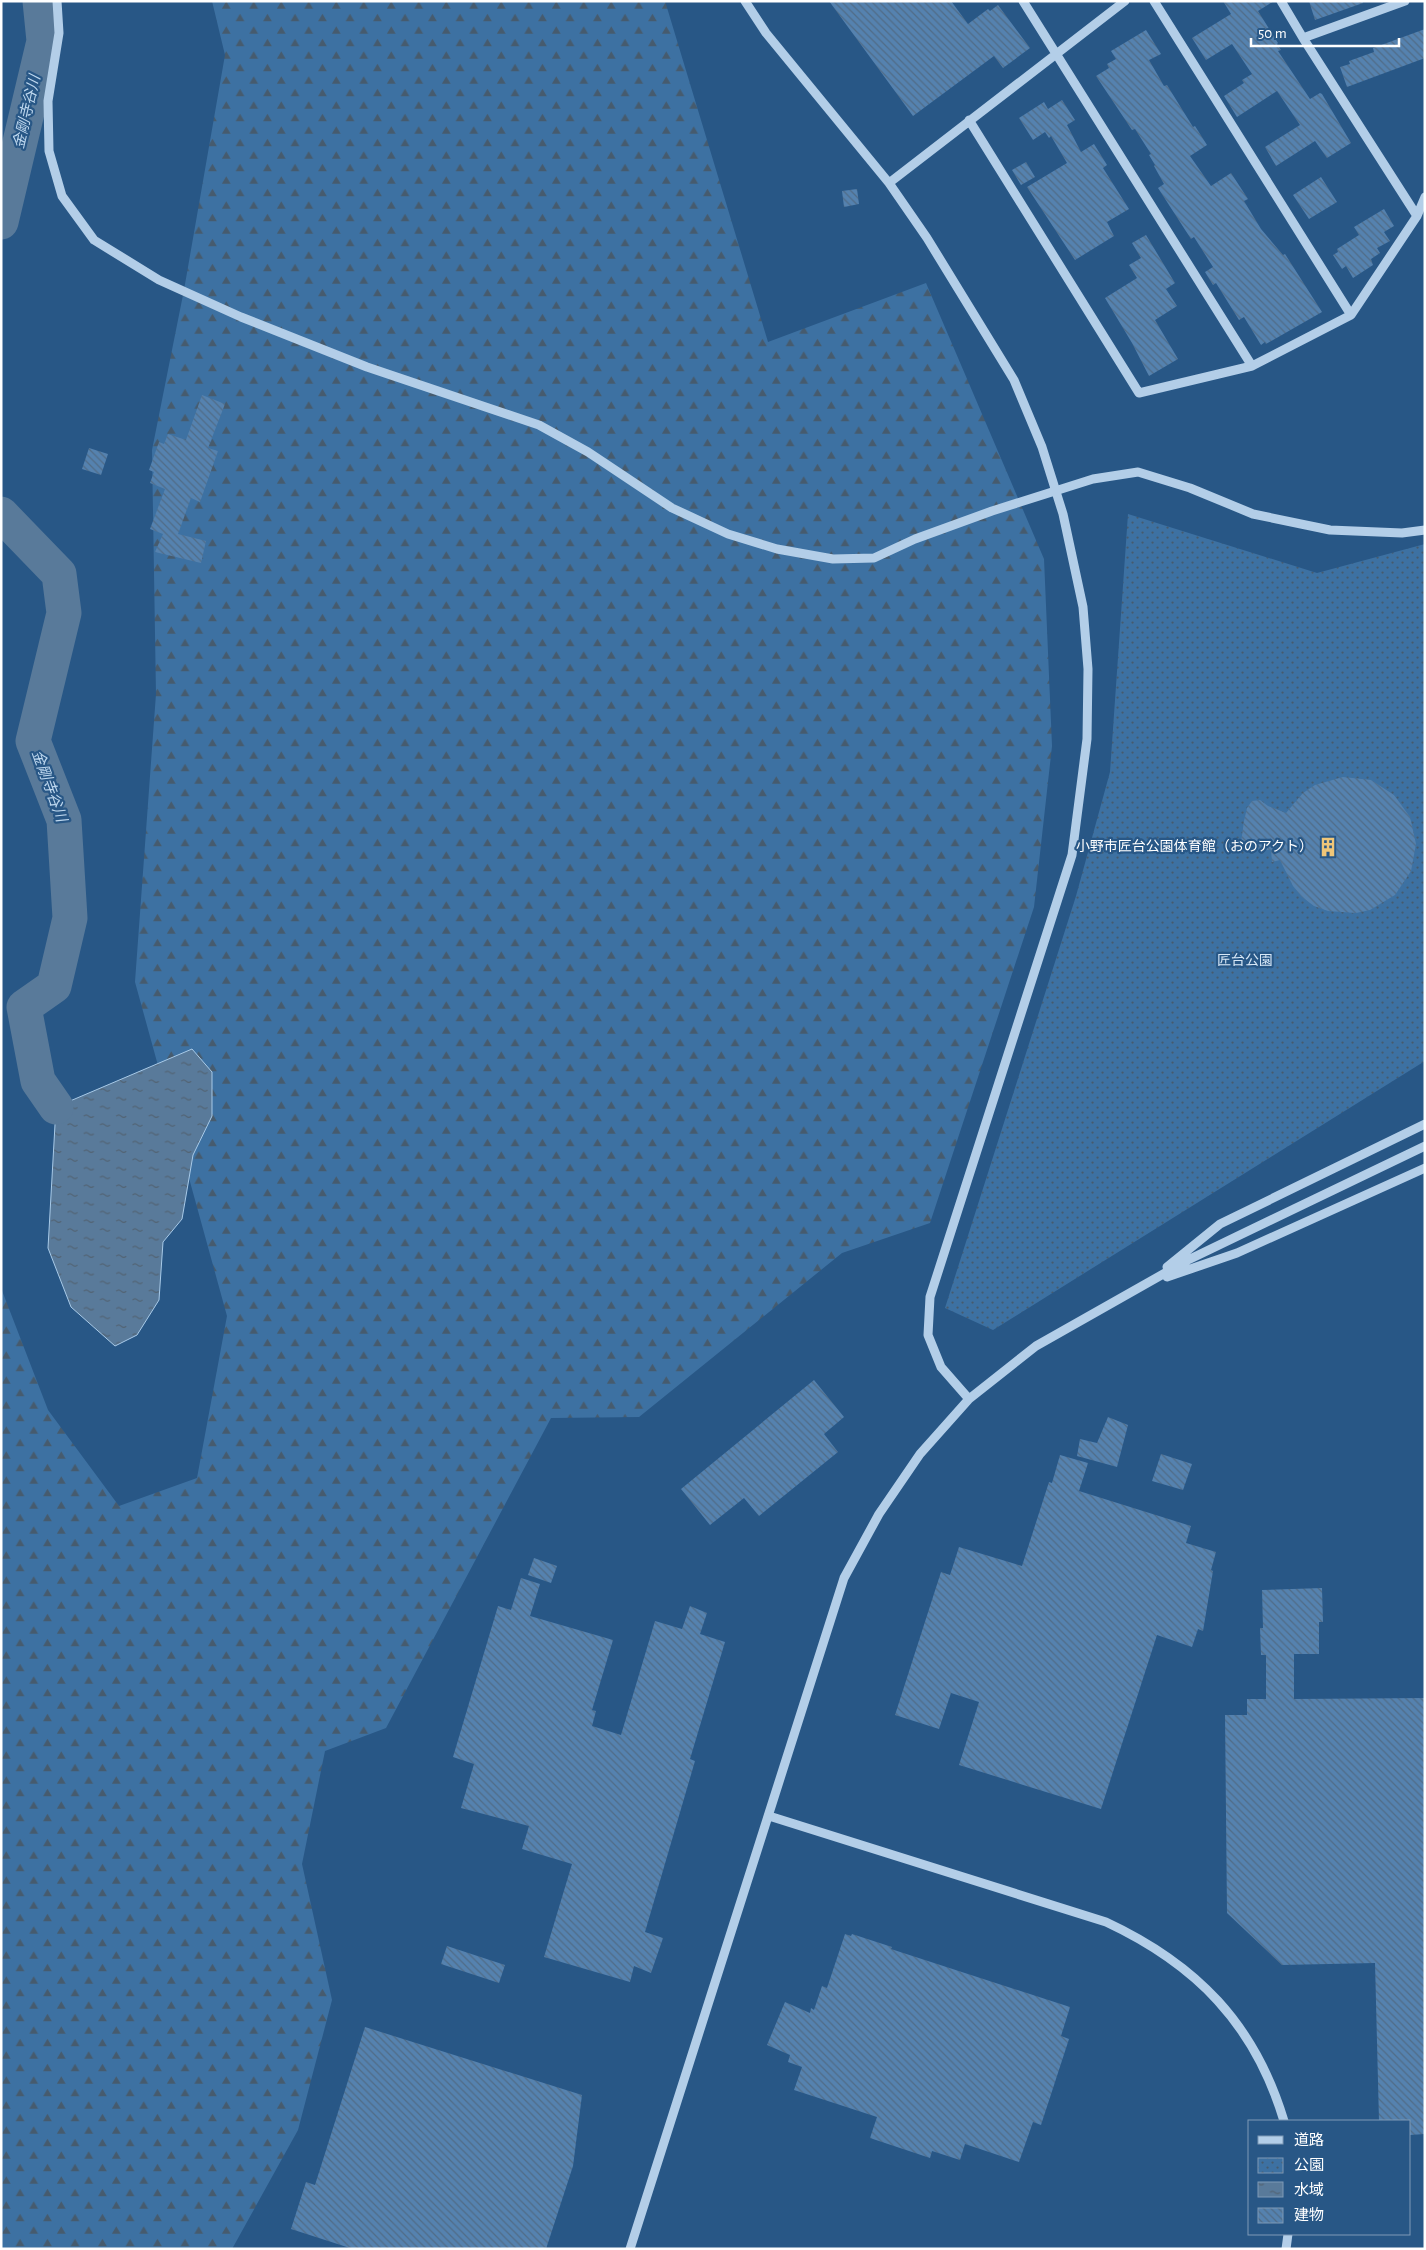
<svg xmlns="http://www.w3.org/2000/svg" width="1426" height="2250" font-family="'Alegreya Sans','Noto Sans JP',sans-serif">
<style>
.forest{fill:url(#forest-firs)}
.park{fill:url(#park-dots)}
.water{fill:url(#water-ripples);stroke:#a8cae8}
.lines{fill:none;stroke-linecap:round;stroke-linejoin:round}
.river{stroke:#597a9a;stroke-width:35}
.building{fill:url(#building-back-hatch)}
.minor{stroke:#b3cee8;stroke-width:9}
.labels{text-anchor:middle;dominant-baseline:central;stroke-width:4.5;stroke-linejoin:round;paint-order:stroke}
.poi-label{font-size:14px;fill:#fff;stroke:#285786;text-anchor:end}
.park-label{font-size:14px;fill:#d7e7f6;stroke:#285786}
.water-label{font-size:15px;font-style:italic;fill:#bfd8ef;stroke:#285786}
</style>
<defs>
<pattern id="forest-firs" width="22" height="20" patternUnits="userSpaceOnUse" patternTransform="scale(1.25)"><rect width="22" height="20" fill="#3d71a2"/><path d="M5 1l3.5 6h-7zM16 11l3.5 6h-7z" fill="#465b6e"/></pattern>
<pattern id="park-dots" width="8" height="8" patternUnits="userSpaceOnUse" patternTransform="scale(1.25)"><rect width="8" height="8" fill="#3d71a2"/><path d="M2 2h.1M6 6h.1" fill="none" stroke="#465b6e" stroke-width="1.8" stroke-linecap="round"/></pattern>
<pattern id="water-ripples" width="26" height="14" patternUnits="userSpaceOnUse" patternTransform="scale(1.25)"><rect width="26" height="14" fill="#597a9a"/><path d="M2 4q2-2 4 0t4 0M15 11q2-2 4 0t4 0" fill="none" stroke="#526373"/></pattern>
<pattern id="building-back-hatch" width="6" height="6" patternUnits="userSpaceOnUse" patternTransform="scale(1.25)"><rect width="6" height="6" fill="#5582af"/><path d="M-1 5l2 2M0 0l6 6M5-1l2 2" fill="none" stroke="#516c87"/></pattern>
</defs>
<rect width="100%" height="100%" fill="#285786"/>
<!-- forest -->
<path class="forest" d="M212,1H665L768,342L926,283L1044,559L1052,746L1034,907L930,1223L842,1253L639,1417L551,1418L386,1728L325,1751L302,1864L332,2000L298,2130L232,2249H1V1288L48,1410L119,1506L197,1478L227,1316L135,982L156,694L152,450L184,290L225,55Z"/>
<!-- park -->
<path class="park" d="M1128,514L1317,573L1425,544V1061L993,1330L945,1308L1076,896L1110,772Z"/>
<!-- water -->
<path class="water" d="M192,1049L212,1072V1116L193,1155L182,1219L163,1242L159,1300L137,1335L115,1346L71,1307L48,1248L56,1107Z"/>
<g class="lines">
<!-- river -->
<path class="river" d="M1,222L44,41L40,1
M1,514L59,574L64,613L33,741L64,820L70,918L54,986L24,1007L38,1081L56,1107"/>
</g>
<!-- building -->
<path class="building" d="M829,1H951L968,24L988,9L990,11L998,5L1030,48L1003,68L994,56L913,116Z
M1223,1H1274L1258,11L1278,43L1277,44L1281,50L1278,51L1310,99L1320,93L1322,94L1351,143L1327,158L1315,141L1276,166L1265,147L1300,125L1277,91L1237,117L1224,96L1244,83L1242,80L1252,74L1232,44L1206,60L1192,38L1231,14Z
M1309,1H1362L1363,3L1315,20Z
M1425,29V58L1347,87L1340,67L1350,64L1349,61L1374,52L1373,48Z
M1146,30L1161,54L1149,60L1164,86L1167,85L1193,127L1195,126L1207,145L1190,156L1211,186L1231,173L1248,199L1244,201L1261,229L1283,255L1285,254L1322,312L1266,344L1265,342L1261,345L1244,317L1239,320L1216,283L1213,285L1205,272L1213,267L1194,237L1191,239L1158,188L1164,184L1154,166L1155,165L1149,155L1151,154L1135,129L1132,130L1096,76L1109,68L1107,64L1116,59L1111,51Z
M1062,100L1075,120L1067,125L1081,152L1094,144L1107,165L1103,168L1129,209L1107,222L1114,236L1075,260L1027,187L1067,163L1051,136L1049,138L1045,132L1033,140L1019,118L1044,102L1048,109Z
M1026,162L1035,177L1021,185L1012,170Z
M1321,177L1337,202L1309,219L1293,195Z
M857,189L859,204L844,207L842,191Z
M1384,209L1394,226L1384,232L1390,241L1377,248L1380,253L1371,259L1373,265L1353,278L1346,266L1342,269L1333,255L1338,252L1337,249L1359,235L1354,227Z
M1146,235L1175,283L1166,289L1177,306L1155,320L1178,359L1149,376L1132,343L1105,298L1137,278L1129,265L1141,258L1132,243Z
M202,395L225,404L208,448L218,451L200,502L191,498L178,534L206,541L201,563L155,552L163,534L150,529L165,489L150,483L154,472L149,470L159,442L164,444L168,434L186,440Z
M89,448L108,454L101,475L82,469Z
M1343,777L1371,780L1394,795L1410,817L1416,844L1411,871L1395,895L1370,910L1356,913L1328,911L1314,906L1302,897L1293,886L1280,860L1272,862L1271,850H1240L1244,821L1247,808L1252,801L1260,800L1268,806L1286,813L1303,793L1315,785Z
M814,1380L844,1417L824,1434L838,1452L759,1516L744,1498L710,1525L681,1489Z
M1108,1417L1128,1425L1117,1467L1077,1456L1080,1439L1097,1443Z
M1161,1454L1192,1464L1183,1490L1152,1481Z
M1060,1455L1088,1463L1079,1491L1191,1526L1186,1543L1216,1552L1211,1570L1213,1571L1203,1631L1198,1629L1192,1647L1157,1635L1101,1809L959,1765L979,1702L951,1693L939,1729L895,1715L941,1572L950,1575L959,1547L1022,1566L1049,1482L1052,1483Z
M534,1558L557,1566L551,1583L528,1575Z
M521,1578L540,1584L530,1616L613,1640L592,1710L596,1711L592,1726L621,1735L655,1621L682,1629L690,1606L707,1613L700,1634L725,1642L690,1759L695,1761L645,1932L663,1938L651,1973L634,1966L630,1982L544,1957L572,1864L522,1849L529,1826L461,1808L474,1764L453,1757L498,1606L511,1610Z
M1322,1588L1323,1622H1319V1654H1294V1699L1425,1698V2134L1410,2135V2121H1379L1375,1963L1282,1965L1227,1913L1225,1715H1247V1699H1266V1655H1261L1260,1628H1263L1262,1590Z
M845,1934L851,1936L852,1934L892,1947L891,1949L1070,2007L1061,2036L1069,2039L1041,2125L1033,2122L1019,2162L965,2144L960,2160L932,2151L930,2158L870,2138L877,2117L794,2090L802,2067L788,2062L790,2055L767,2045L785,2002L810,2013L811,2008L814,2010L822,1986L827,1988Z
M447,1946L505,1965L499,1983L441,1964Z
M365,2027L582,2095L573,2166L546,2249H353L291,2229L306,2182L315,2185Z"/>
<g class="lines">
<!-- minor -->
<path class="minor" d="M57,1L59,33L48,101L49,151L62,196L94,240L159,280L241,317L367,367L539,425L588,452L672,508L728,534L777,549L833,559L874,558L915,539L992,511L1093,479L1138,472L1190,488L1253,514L1330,530L1402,533L1425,530
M745,1L766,33L889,183L927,238L1014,380L1042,447L1063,514L1083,607L1088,669L1087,739L1072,855L930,1297L928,1335L941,1367L969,1399
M1023,1L1252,366
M1154,1L1351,315
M1281,1L1303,38L1405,1
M1303,38L1417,216
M969,120L1139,393L1252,366L1351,315L1417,216L1425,197
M889,183L1125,1
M1167,1267L1220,1224L1425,1124
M1167,1277L1237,1253L1425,1168
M769,1816L1106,1922C1196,1964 1255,2024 1284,2121
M630,2249L844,1578L879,1514L920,1454L969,1399L1036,1346L1188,1260L1425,1146
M1286,2249L1288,2234"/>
</g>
<!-- icons -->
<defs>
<symbol id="building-bare" viewBox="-9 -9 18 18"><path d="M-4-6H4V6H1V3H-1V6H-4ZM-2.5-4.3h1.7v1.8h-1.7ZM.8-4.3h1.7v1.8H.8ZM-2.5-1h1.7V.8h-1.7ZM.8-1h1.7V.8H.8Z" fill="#efc679" stroke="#285786" stroke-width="2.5" paint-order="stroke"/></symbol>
</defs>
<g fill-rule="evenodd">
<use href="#building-bare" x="1314" y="833" width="28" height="28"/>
</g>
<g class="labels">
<!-- poi labels -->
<g class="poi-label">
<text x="1313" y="847">小野市匠台公園体育館（おのアクト）</text>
</g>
<!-- park labels -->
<g class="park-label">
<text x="1245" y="961">匠台公園</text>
</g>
<!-- water labels -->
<g class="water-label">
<text transform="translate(27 112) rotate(-77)">金剛寺谷川</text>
<text transform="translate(49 786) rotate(70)">金剛寺谷川</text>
</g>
</g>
<!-- border -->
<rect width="1426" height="2250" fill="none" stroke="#ffffff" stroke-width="5"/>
<!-- legend -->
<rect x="1248" y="2120" width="162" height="115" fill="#285786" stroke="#7e9ab6"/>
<rect x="1258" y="2136" width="25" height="8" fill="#b3cee8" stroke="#7e9ab6"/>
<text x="1294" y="2145" font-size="15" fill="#ffffff">道路</text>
<rect x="1258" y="2158" width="25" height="15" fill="url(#park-dots)" stroke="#7e9ab6"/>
<text x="1294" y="2170" font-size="15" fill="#ffffff">公園</text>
<rect x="1258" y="2182" width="25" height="15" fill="url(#water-ripples)" stroke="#7e9ab6"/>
<text x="1294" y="2195" font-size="15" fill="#ffffff">水域</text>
<rect x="1258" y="2208" width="25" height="15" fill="url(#building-back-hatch)" stroke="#7e9ab6"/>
<text x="1294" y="2220" font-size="15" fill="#ffffff">建物</text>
<!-- scale -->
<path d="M1251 38v8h148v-8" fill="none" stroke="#ffffff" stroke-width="2.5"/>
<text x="1258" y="38" font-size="15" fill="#ffffff" stroke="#285786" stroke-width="4" paint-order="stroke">50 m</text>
</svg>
